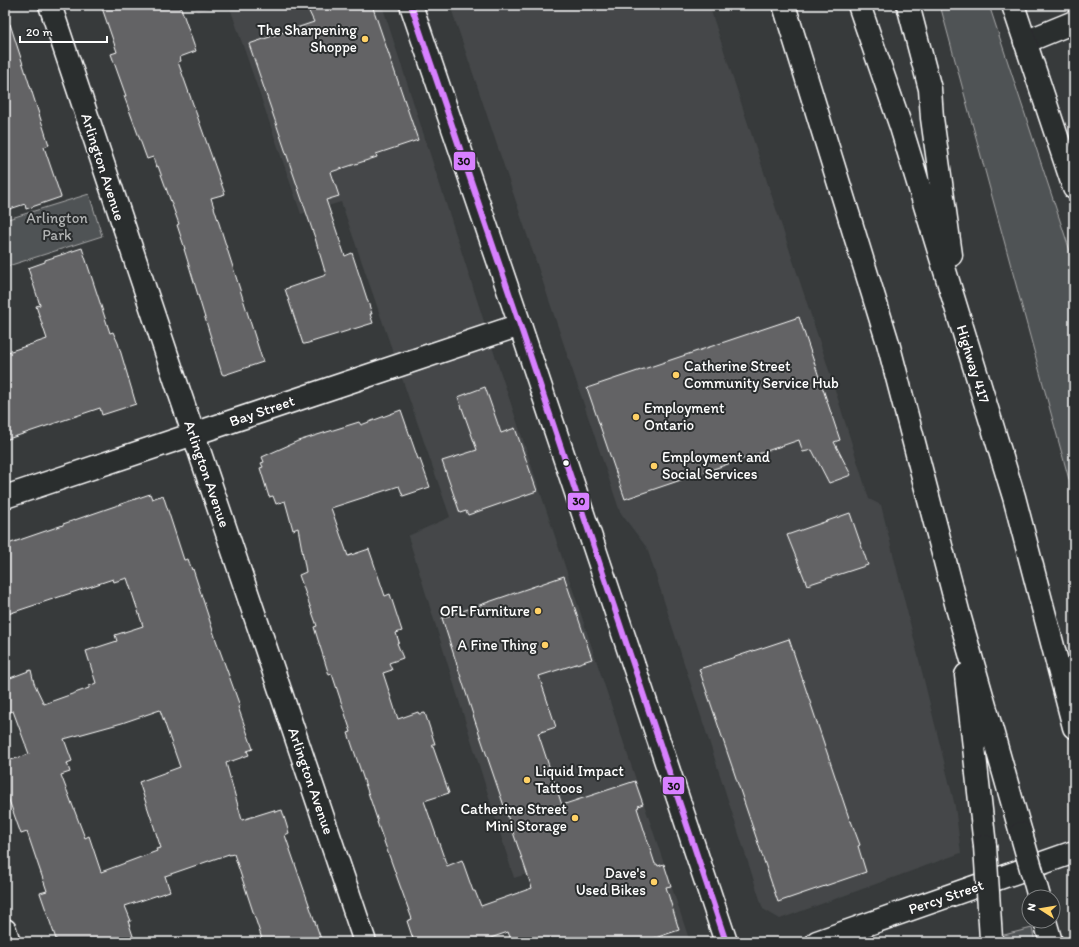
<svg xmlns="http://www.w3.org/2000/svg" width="1079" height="947" font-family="Itim,sans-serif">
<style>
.built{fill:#444748}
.green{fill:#505354;stroke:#a8a9aa}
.building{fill:#636465;stroke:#fff;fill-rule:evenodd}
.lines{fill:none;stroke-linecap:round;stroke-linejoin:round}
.street-casing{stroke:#fff;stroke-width:25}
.primary-casing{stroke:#fff;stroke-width:25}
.highway-casing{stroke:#fff;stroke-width:25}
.street{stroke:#2a2d2e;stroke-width:22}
.primary{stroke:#2a2d2e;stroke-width:22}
.highway{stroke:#2a2d2e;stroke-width:22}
.highway-bridge-casing{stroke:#fff;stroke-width:25;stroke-linecap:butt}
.highway-bridge{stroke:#2a2d2e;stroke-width:22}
.bus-1-casing{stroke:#2a2d2e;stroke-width:9}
.bus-1{stroke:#d880ff;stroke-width:6}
.poi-dot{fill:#ffd166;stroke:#2a2d2e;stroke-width:1.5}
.bus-dot{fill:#fff;stroke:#2a2d2e;stroke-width:1.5}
.labels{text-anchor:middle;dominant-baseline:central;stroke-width:4;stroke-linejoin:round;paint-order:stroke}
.poi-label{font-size:15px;fill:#fff;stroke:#2a2d2e;text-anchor:end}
.street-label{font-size:15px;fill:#fff;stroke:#2a2d2e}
.park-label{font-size:15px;fill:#b0b2b2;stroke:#2a2d2e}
.line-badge{stroke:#2a2d2e;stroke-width:1.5}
.pale-badge-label{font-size:11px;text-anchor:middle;font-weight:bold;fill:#111}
</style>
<rect width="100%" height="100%" fill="#373a3b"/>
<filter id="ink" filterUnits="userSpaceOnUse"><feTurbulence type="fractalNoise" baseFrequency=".025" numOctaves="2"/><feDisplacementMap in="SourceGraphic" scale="8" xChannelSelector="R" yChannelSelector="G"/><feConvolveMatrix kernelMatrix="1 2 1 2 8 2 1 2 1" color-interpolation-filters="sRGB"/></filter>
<g filter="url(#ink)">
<!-- built -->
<path class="built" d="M194,5H218L197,12Z
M229,5H382L499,368L690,942H597L570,861L514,878L408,536L450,517L341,202L301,214Z
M450,5H709L827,364L869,499L881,505L955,806L961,853L780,919L763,909L647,548L620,512Z"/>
<!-- green -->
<path class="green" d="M940,5H989L1074,263V498Z
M89,194L102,236L5,267V220Z
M1032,928L1035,942H1001L1000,936Z"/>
<!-- building -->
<path class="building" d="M101,5H180L196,51L180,57L181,61L178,62L225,194L211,198L263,362L224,375L222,374L184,249H185L177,225L179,224L158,166L156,167L153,157L147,159L124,96H126L111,54L117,52Z
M306,5H372L418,140L376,154L377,157L331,172L339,196L326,200L345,256L352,253L372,314H370L373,323L305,344H303L285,289L326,275L315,238L249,44L314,22Z
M10,24L49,145L44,147L61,197L26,209L25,204L10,209L5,197V25Z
M82,248L110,333L113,332L118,343L136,404L102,415L100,408L5,440V353L47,339L36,306L40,305L28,268L45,262V260Z
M799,317L840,440L834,442L851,475L829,483L812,450L803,452L799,440L625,499L587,388Z
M485,387L501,433L515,428L537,491L468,515L466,511L460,513L442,461L477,450L458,397Z
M401,410L418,459H420L430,487L403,496L399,486L331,508L348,556L369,549L385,596L390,594L402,631L396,633L399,642L397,643L403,658L389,663L392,670L383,673L398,719L418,712L419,714L425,713L435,744H432L449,793L424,801L447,866L462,860L473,891H475L481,906L532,888L475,721L442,618L564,576L592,659L539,676L556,727L538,733L562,805L635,781L643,804L638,806L639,807L637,808L655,864H657L658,866L664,864L671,886L666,887L679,930L643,942H512L508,932L479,942H414L407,921L412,919L377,822H378L348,733L351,732L332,674L329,675L314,627L317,626L299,575L306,572L298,528L293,530L285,501L276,504L273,496L269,497L260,468L263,467L261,463L264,462L262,457L298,441L359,422L361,425Z
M150,494L152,499L163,495L184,560L188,559L192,570L193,569L216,640L240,706L238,707L253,749L247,751L249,755L226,763L242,820L274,810L275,812L282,810L289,833L285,835L322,942H263L234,854L229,855V854L165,876L170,891L125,906L131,921H128L135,942H57L40,893L47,891L27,832L21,834L5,789V762L29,754L13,711L5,714V680L31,670L34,683L44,704L89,688V686L96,683L86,651L117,641L115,635L143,626L127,578L114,582L113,579L5,615V545L63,525V524ZM160,710L180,767L139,782L161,848L156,849L157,851L101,872L89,836L85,838L61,775L70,772L67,763L72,761L64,739L122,723Z
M850,513L868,565L807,585L787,535Z
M789,639L850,821H851L860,845L858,846L866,872L778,902L699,669Z"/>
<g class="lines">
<defs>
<path id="street" d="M50,5L181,397L365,942
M1025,42L1074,22
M5,497L520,325
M5,930L9,942
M817,942L1074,852"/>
<path id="primary" d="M411,5L520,325L726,942
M1013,5L1074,188"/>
<path id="highway" d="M784,5L888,343L958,611L1021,833
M859,5L901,127L1014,497L1074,727
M908,5L930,89L932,118L951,255
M966,675L985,846
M1045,921L1051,942"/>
</defs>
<!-- street casing -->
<use href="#street" class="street-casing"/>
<!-- primary casing -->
<use href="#primary" class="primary-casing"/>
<!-- highway casing -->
<use href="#highway" class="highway-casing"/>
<!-- street -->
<use href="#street" class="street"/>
<!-- primary -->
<use href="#primary" class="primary"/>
<!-- highway -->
<use href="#highway" class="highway"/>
<defs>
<path id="highway-bridge" d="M1021,833L1039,897
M985,846L991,939"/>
</defs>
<!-- highway-bridge casing -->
<use href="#highway-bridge" class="highway-bridge-casing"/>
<!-- highway-bridge -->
<use href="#highway-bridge" class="highway-bridge"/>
<defs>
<path id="bus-1" d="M411,5L520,325L726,942"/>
</defs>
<!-- bus-1 casing -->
<use href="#bus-1" class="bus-1-casing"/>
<!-- bus-1 -->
<use href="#bus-1" class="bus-1"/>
</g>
</g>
<!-- markers -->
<g class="poi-dot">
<circle cx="365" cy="39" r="4"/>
<circle cx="676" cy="375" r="4"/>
<circle cx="636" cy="417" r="4"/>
<circle cx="654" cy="466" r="4"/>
<circle cx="538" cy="611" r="4"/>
<circle cx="545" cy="645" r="4"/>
<circle cx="527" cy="780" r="4"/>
<circle cx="575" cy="818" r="4"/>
<circle cx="654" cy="882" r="4"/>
</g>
<circle class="bus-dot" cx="566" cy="463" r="3.5"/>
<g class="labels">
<!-- poi labels -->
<g class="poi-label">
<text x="357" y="30">The Sharpening<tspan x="357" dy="17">Shoppe</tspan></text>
<text x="684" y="366" text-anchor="start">Catherine Street<tspan x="684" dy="17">Community Service Hub</tspan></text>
<text x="644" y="408" text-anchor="start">Employment<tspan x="644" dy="17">Ontario</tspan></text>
<text x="662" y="457" text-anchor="start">Employment and<tspan x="662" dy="17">Social Services</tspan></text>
<text x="530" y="611">OFL Furniture</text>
<text x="537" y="645">A Fine Thing</text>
<text x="535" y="771" text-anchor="start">Liquid Impact<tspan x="535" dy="17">Tattoos</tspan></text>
<text x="567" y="809">Catherine Street<tspan x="567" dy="17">Mini Storage</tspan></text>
<text x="646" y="873">Dave's<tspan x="646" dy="17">Used Bikes</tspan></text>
</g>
<!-- street labels -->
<g class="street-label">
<text transform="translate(103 167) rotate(72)">Arlington Avenue</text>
<text transform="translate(973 364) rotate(73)">Highway 417</text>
<text transform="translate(262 411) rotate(-19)">Bay Street</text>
<text transform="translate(207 474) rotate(71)">Arlington Avenue</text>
<text transform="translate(311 781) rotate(71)">Arlington Avenue</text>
<text transform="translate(946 897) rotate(-19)">Percy Street</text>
</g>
<!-- park labels -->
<g class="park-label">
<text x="57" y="218">Arlington<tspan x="57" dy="17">Park</tspan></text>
</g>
</g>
<g class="line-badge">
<rect x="453" y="151" width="23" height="20" rx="4" fill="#d880ff"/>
<rect x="567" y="492" width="23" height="19" rx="4" fill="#d880ff"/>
<rect x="662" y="776" width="23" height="19" rx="4" fill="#d880ff"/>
</g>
<g class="pale-badge-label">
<text x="464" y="165">30</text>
<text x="579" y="505">30</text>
<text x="674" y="790">30</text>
</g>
<!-- margin -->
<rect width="1079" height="947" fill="none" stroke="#2a2d2e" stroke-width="20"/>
<rect x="10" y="10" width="1059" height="927" fill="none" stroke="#fff" stroke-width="1.5" filter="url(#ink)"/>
<!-- north arrow -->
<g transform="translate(1041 909) rotate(282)"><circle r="19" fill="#2a2d2e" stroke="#7f8182"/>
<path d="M0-3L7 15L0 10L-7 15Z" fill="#ffd166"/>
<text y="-6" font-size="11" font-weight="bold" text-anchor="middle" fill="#ffffff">N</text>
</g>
<!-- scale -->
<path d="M20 36v6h87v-6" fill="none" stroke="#ffffff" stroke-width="2"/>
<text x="26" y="36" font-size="12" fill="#ffffff" stroke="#2a2d2e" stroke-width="3" paint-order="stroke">20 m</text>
</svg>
